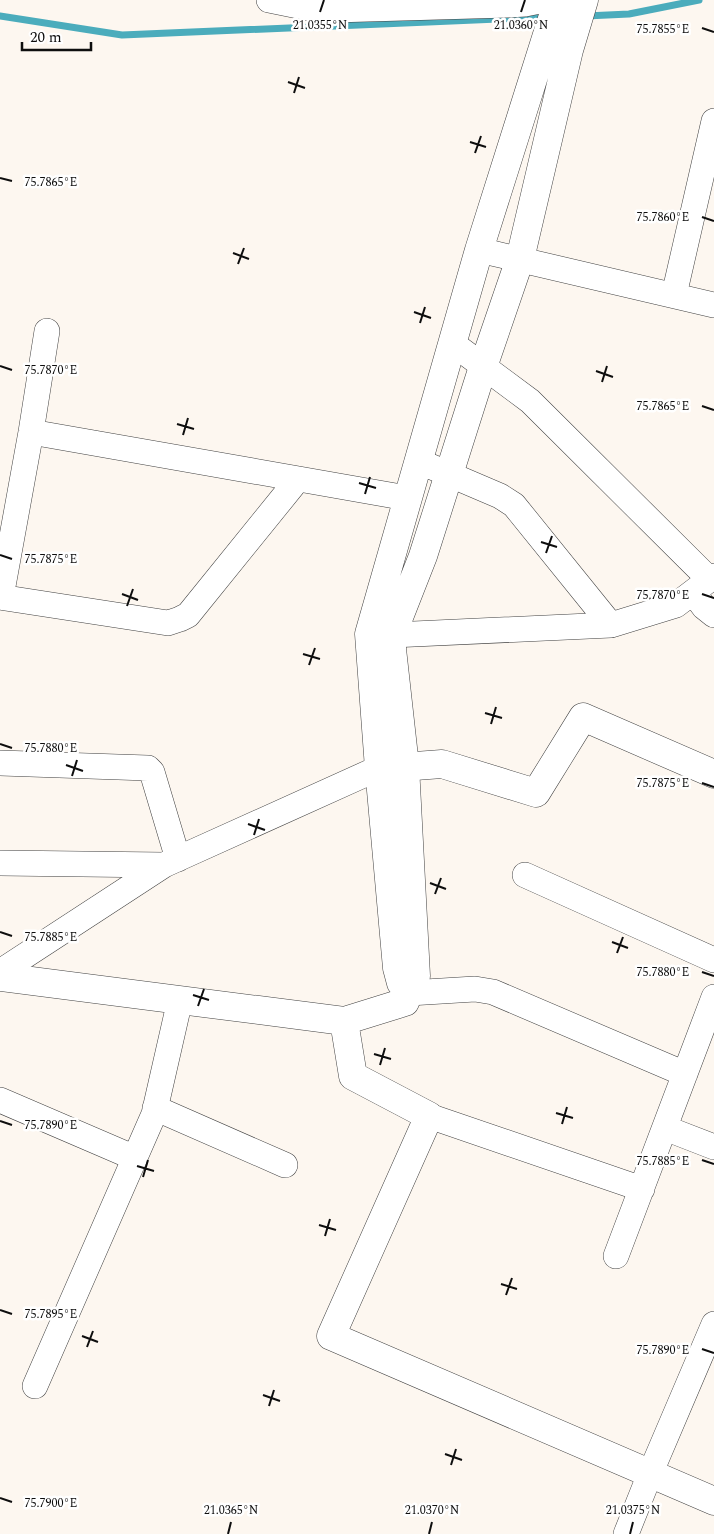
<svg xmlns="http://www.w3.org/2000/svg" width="714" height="1534" font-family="Spectral,serif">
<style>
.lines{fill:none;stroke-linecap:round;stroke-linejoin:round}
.stream{stroke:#4bacbc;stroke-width:7}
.minor-casing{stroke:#414141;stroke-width:26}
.tertiary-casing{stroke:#414141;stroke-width:29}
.minor{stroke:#fff;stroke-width:25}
.tertiary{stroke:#fff;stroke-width:28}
.ticks{fill:none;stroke:#0e0e0e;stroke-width:2}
.ticks-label{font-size:12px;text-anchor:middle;fill:#0e0e0e;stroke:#fff;stroke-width:5;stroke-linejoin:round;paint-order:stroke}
</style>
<rect width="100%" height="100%" fill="#fdf7f0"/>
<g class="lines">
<!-- stream -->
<path class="stream" d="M0,16L122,35L545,17
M586,16L629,14L699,0"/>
<defs>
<path id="minor" d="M269,0L313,9L333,10L508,5L525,4L545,0
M479,250L714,305
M674,295L714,121
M452,343L530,401L710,580
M31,432L407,498
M418,461L500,496L514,505L611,625
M693,592L704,607L714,615
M0,597L168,623L180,619L188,615L298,479
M1,597L31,432L47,331
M373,634L392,635L611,625L676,605L714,576
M0,763L148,768L152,772L178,859
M0,863L164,865
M525,875L714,960
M0,972L164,865L379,768
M409,993L475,989L493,992L685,1074
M0,1100L135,1158
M155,1108L285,1165
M429,1116L642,1189
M665,1128L714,1147
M616,1256L714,997
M35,1386L154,1114L180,1000
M626,1534L650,1474L714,1324"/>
<path id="tertiary" d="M388,768L442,764L536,793L583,717L714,774
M0,977L344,1021L405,1002L416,976L405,766L392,649V635L423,556L483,367L520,259L569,50L584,0
M401,983L397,968L379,768L369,634L479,250L558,0
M344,1021L353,1076L429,1116L331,1336L714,1501"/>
</defs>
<!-- minor casing -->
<use href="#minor" class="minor-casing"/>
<!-- tertiary casing -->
<use href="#tertiary" class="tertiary-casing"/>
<!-- minor -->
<use href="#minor" class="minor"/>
<!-- tertiary -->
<use href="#tertiary" class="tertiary"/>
</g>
<!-- ticks -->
<path class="ticks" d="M320,12L324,0M521,12L525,0M702,28L714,32M288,82L305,88M294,93L299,77M470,142L486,147M475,153L481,136M0,178L12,181M702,217L714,221M233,253L249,259M238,264L244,248M414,312L431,318M420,323L425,307M0,366L12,370M596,371L613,377M602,382L607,366M702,406L714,410M177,424L194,429M183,435L188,418M359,483L376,488M365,494L370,477M541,542L557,547M546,553L552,536M0,555L12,559M122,594L138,600M702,594L714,598M127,606L133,589M303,654L320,659M309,665L315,648M485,713L502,718M491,724L496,707M0,744L12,748M66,765L83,771M72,776L77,760M702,783L714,787M248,824L265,830M254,835L259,819M430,883L446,889M435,894L441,878M0,932L12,936M612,942L628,948M617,953L623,937M702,972L714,976M193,995L209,1000M198,1006L204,989M374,1054L391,1059M380,1065L385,1048M556,1113L573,1118M0,1121L12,1125M562,1124L567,1107M702,1160L714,1164M137,1166L154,1171M143,1177L148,1160M319,1225L336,1230M325,1236L330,1219M501,1284L517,1289M506,1295L512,1278M0,1310L12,1314M82,1336L98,1342M87,1347L93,1331M702,1349L714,1353M263,1395L280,1401M269,1406L274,1390M445,1454L462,1460M451,1465L456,1449M0,1498L12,1502M228,1534L231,1522M429,1534L432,1522M630,1534L633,1522"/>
<g class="ticks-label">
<text x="320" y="29">21.0355°N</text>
<text x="521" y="29">21.0360°N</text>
<text x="663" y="33">75.7855°E</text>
<text x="51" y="186">75.7865°E</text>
<text x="663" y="221">75.7860°E</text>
<text x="51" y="374">75.7870°E</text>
<text x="663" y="410">75.7865°E</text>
<text x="51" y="563">75.7875°E</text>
<text x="663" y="599">75.7870°E</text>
<text x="51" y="752">75.7880°E</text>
<text x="663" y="787">75.7875°E</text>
<text x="51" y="941">75.7885°E</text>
<text x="663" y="976">75.7880°E</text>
<text x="51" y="1129">75.7890°E</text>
<text x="663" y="1165">75.7885°E</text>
<text x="51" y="1318">75.7895°E</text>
<text x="663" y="1354">75.7890°E</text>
<text x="51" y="1507">75.7900°E</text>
<text x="231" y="1514">21.0365°N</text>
<text x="432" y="1514">21.0370°N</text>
<text x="633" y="1514">21.0375°N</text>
</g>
<!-- scale -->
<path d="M22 42v8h69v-8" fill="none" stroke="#0e0e0e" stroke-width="2.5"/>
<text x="30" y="42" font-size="15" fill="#0e0e0e" stroke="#ffffff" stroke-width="4" paint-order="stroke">20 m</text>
</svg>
